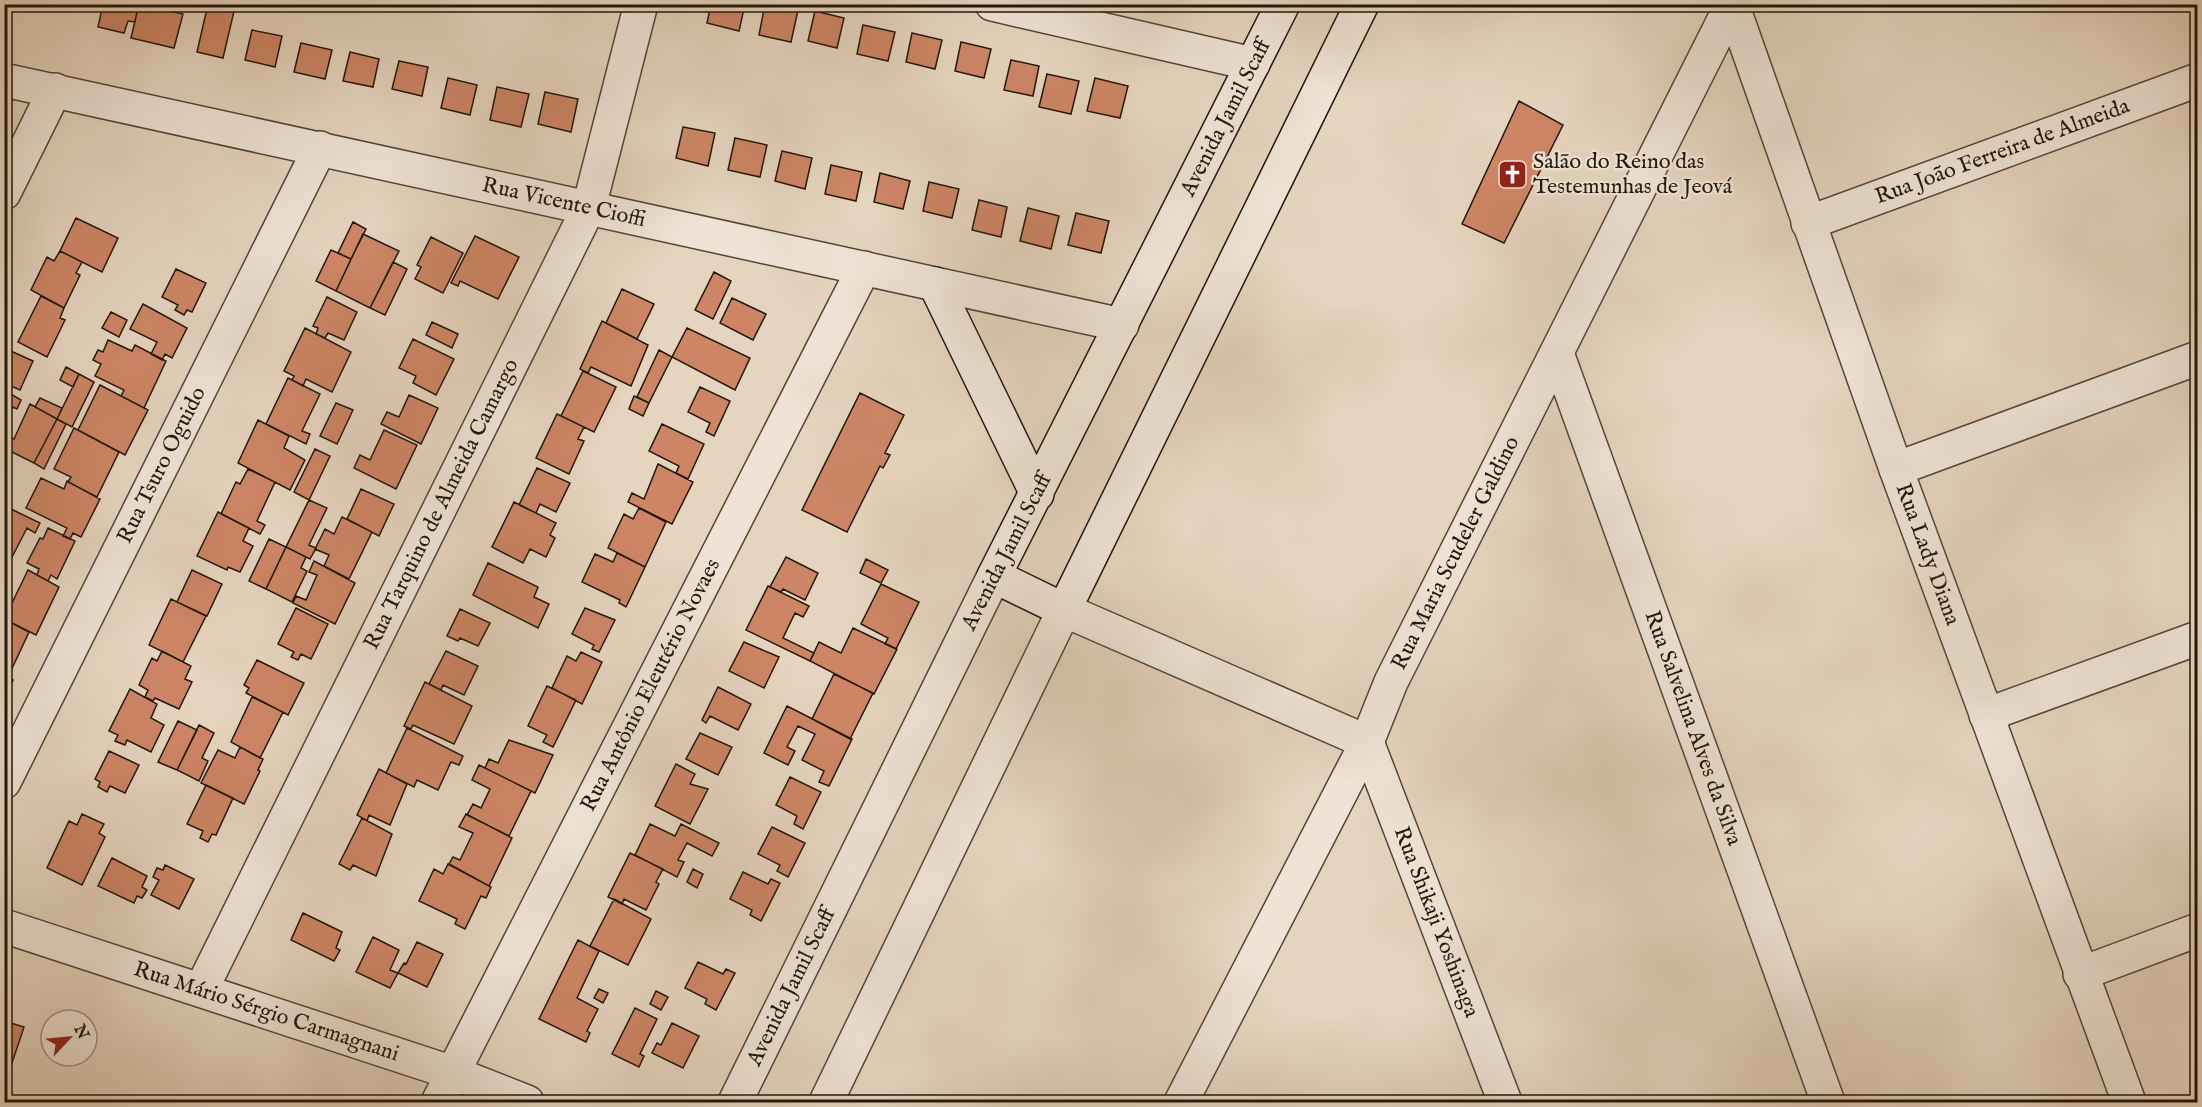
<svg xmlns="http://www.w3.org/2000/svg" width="2202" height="1107" font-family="'IM FELL English',serif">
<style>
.building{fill:#cd8566;stroke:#221709;stroke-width:1.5}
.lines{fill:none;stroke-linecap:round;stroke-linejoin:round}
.street-casing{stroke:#534636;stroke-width:36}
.secondary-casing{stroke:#221709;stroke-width:36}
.street{stroke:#eee3d5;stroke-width:33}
.secondary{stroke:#eee3d5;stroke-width:33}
.labels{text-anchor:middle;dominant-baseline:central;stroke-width:4.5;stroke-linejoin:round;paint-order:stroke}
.street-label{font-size:22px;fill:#221709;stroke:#eee3d5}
.poi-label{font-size:22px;fill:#221709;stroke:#eee3d5;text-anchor:start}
</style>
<rect width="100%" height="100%" fill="#e5d4be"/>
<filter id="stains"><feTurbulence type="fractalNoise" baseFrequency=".00333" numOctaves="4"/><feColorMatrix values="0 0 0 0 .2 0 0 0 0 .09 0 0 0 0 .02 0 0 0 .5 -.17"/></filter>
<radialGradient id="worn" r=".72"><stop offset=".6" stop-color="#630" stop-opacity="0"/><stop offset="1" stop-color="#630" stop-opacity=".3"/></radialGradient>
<!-- building -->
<path class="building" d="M103,4L138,7L135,22L128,21L124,33L98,27Z
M139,4L183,14L174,48L131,38Z
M208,4L235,7L223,58L197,52Z
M711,4H745L739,31L707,23Z
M765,4L798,10L791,42L759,35Z
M815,11L844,18L837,48L808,41Z
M863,25L895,32L888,61L857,54Z
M252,30L282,36L275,67L245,60Z
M912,33L942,40L935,69L906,62Z
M961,42L991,49L984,78L955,71Z
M301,43L332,50L325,79L294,72Z
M350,52L379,59L373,87L343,81Z
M1011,60L1039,66L1033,96L1004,90Z
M399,61L428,67L422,96L392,89Z
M1047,74L1079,81L1071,114L1039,107Z
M448,78L477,85L470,115L441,108Z
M1095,78L1128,86L1120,118L1087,111Z
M497,87L529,94L521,127L490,120Z
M545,92L578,99L571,132L538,124Z
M1519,101L1563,125L1504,243L1462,224Z
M683,127L715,133L708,166L676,158Z
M735,138L767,145L760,177L728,170Z
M782,151L812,158L805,189L775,181Z
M831,165L862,172L856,201L825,194Z
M880,173L910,181L903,209L874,202Z
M929,182L959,189L952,218L923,211Z
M979,200L1007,207L1001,237L972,230Z
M1028,208L1059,216L1051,249L1020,241Z
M1076,213L1109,221L1101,253L1068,245Z
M76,218L118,238L102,272L60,251Z
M353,222L366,229L351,259L338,253Z
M363,234L399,251L370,308L336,291Z
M475,236L519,257L498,299L460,281L458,286L451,283Z
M431,237L463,253L443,293L415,279L421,267L417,265Z
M331,250L351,259L336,291L316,281Z
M60,251L82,262L76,273L80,275L64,308L31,290L47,257L54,261Z
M393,262L407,269L385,315L370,308Z
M176,269L206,283L192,312L187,310L184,315L175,310L178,305L162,297Z
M714,272L731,281L713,319L695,310Z
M622,289L654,304L637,339L606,323Z
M41,296L64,308L60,318L65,320L47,357L18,342Z
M327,297L357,312L344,340L328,333L325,338L316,334L318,328L313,326Z
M732,298L766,314L753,340L720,323Z
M143,304L187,328L172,358L165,354L162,360L151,354L157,342L130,329Z
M111,312L127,320L119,337L102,328Z
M602,321L648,345L631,386L591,367L588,373L580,369Z
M432,322L458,334L452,348L426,335Z
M305,328L351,352L332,392L306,379L303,386L292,380L294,376L284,371Z
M687,328L750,358L735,390L672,357Z
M413,339L454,359L436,395L413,383L416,376L399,368Z
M108,340L132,351L135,345L166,361L144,408L121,396L124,390L95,376L101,364L93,360L98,350L103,352Z
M4,348L33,361L20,390L4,383Z
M659,350L672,357L649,403L637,397Z
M66,367L79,374L73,387L60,380Z
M583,371L616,387L594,432L561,416Z
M79,374L94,382L72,427L57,419Z
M288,378L320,394L302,431L310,434L306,444L266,424Z
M100,385L148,410L125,455L78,430Z
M700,387L730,401L714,436L706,432L710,423L688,412Z
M4,390L21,400L17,409L13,407L4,425Z
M860,393L904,415L885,453L890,455L883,468L880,466L847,532L802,510Z
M409,395L438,408L421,444L381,424L387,412L399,417Z
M634,396L649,403L643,416L629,409Z
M40,398L62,408L57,419L35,407Z
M336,403L353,410L337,444L320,436Z
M30,404L57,419L34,463L4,448L8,436L14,439Z
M557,414L584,427L578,439L584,441L569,474L536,458Z
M57,419L66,424L44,469L34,463Z
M258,420L289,436L284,448L305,460L290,490L238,463Z
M662,424L704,444L688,479L676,473L679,466L649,451Z
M74,428L119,452L97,497L68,482L71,477L54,469Z
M384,430L417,445L396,489L354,468L360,455L370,460Z
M315,449L330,456L309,500L294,492Z
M658,464L693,482L672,524L628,502L632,493L644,499Z
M537,468L570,483L556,512L540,504L536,513L519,505Z
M248,469L275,482L257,521L265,525L260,534L221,514L236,482L240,484Z
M41,478L64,489L67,481L100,499L81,537L73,533L70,539L63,536L67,528L26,508Z
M361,489L394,504L379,536L347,519Z
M309,500L327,508L309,545L316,548L310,559L286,547Z
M514,502L556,523L550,535L555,538L546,557L530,549L523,563L492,547Z
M639,508L666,522L645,567L608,548L624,514L633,519Z
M11,509L40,523L35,533L27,528L10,561L4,558V522Z
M218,512L249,528L243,541L253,546L240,572L228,567L227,570L197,556Z
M342,517L372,532L349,579L324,566L329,555L315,549L325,529L334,534Z
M48,528L75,541L57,579L51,575L48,581L37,575L39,569L27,563L40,538L43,539Z
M269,539L286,547L266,589L249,581Z
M286,547L306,557L301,568L307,571L292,602L266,589Z
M617,553L645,567L626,607L619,603L620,600L582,582L595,554L613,562Z
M786,557L818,573L805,600L783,589L781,592L770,587Z
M866,559L888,570L881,583L860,573Z
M314,561L355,583L335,624L293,603L296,596L306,600L317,575L309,572Z
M488,563L538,587L534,597L549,604L538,628L473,595Z
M28,570L59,587L36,635L4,619V604L10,607Z
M192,570L222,584L207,616L177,602Z
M881,584L919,602L896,649L885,644L888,638L861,624Z
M768,586L809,606L803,617L795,613L783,638L814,653L810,661L746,630Z
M171,599L206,616L183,662L149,645Z
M296,608L328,624L311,659L301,654L298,660L291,657L294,652L278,644Z
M585,608L615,620L599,652L592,649L594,645L572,634Z
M460,609L490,623L478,646L460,638L458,641L447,636Z
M4,619L29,632L8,677L4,675Z
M853,628L897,649L874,694L810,661L819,642L841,653Z
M744,642L779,657L764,688L729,671Z
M162,651L191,666L185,679L192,682L179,709L155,698L153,701L145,697L148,690L139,685L152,658L157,661Z
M446,651L478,666L464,695L443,685L441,690L429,684Z
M581,652L602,662L582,704L552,688L567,656L576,661Z
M257,660L304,683L288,715L246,693L249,688L244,685Z
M834,674L873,693L850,739L812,719Z
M4,675L13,680L4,698Z
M425,682L472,706L454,744L413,725L411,729L404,726Z
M547,686L576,700L553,747L543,742L547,735L528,726Z
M718,687L751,704L738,730L710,716L706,723L702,720Z
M130,689L157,704L151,718L164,725L151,752L127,740L125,745L115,741L118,735L109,731Z
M252,697L283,712L260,758L231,742Z
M787,706L852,739L829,786L819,782L824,771L802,760L815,734L798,726L787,747L795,751L788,765L764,753Z
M178,721L197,730L177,770L158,762Z
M199,725L214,733L202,758L208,761L199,781L177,770Z
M407,728L463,756L459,765L451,762L438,790L417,780L414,787L386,773Z
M700,733L732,747L718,775L686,759Z
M509,740L553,755L535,793L485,768L489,759L498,763Z
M240,747L263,759L258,770L260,771L244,804L201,783L218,750L235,758Z
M109,751L139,765L125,793L110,786L107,792L98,787L100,782L95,779Z
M676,764L695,774L690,784L708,789L690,824L655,806Z
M479,765L531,791L509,836L467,815L473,804L481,808L490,789L472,780Z
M379,769L407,784L390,825L369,815L367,821L357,815Z
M790,777L821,792L803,829L794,824L797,816L776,805Z
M206,785L233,798L216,835L212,834L208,842L200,838L203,831L187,824Z
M82,814L104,824L99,833L105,837L82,885L47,868L69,821L77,825Z
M466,814L512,838L489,886L449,864L453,857L460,860L473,833L459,827Z
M362,818L392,834L376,876L353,865L350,870L339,864Z
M650,824L675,836L681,824L719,843L712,856L687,843L678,860L684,862L677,877L635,855Z
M772,827L805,843L788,877L777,871L780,865L758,854Z
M630,853L663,869L656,882L659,884L646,910L624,899L622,904L608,897Z
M112,858L147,876L142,887L147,890L142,898L137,896L134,903L98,886Z
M448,864L491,887L486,898L481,896L465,929L455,924L457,919L419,901L434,869L443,874Z
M165,865L194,879L179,909L151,895L159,880L153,877L157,868L163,870Z
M693,869L703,874L697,888L687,882Z
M743,872L768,884L771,879L780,883L761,921L750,915L752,910L730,899Z
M614,899L651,919L628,965L590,946Z
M303,913L342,932L336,948L340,950L334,961L291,940Z
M373,937L399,950L390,970L398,973L390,988L356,972Z
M578,940L599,951L577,998L598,1009L587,1031L590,1033L586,1042L539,1019Z
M417,942L443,954L427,987L398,973L404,963L406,964Z
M698,962L723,974L726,969L735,973L716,1010L705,1004L707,999L685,988Z
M599,989L608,993L603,1003L594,998Z
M656,991L668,997L661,1010L650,1004Z
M635,1008L657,1019L640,1054L644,1056L639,1067L612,1054Z
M4,1021L24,1027L4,1087Z
M672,1023L699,1036L683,1068L652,1053L657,1043L661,1045Z"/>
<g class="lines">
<defs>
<g id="street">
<path d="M992,4L1253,64"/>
<path id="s1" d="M1732,4L1896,469L2129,1102"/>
<path id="s2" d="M4,80L1122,325"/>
<path d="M4,193L55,90"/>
<path id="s3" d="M1808,223L2198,80"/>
<path id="s4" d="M1557,353L1828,1102"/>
<path d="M1896,469L2198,358"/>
<path d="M1986,715L2198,638"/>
<path id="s5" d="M4,782L320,148"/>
<path id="s6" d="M4,926L453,1073L527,1102"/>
<path d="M2080,974L2198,930"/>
<path id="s7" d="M201,990L589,207L641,4"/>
<path id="s8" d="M438,1102L864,268"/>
<path id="s9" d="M735,1102L994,576"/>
<path id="s10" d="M826,1102L1064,610L1367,742L1505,1102"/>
<path id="s11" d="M1181,1102L1367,742L1391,682L1732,4"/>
</g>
<path id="secondary" d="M1283,4L994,576L1064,610L1362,4
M935,284L1037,494"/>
</defs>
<!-- street casing -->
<use href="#street" class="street-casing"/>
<!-- secondary casing -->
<use href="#secondary" class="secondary-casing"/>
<!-- street -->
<use href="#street" class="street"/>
<!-- secondary -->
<use href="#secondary" class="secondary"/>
</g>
<!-- icons -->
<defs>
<symbol id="church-square" viewBox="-11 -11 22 22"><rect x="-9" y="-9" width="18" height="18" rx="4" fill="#8f2418" stroke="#eee3d5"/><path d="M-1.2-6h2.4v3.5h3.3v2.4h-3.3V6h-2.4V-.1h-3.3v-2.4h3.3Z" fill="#fff"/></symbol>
</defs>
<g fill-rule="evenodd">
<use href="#church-square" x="1496" y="158" width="33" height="33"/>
</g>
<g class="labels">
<!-- street labels -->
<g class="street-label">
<text transform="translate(1226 118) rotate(-63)">Avenida Jamil Scaff</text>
<text stroke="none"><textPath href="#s3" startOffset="207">Rua João Ferreira de Almeida</textPath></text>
<text stroke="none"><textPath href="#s2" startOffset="573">Rua Vicente Cioffi</textPath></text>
<text stroke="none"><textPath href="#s5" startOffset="354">Rua Tsuro Oguido</textPath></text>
<text stroke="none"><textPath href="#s7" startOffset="542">Rua Tarquino de Almeida Camargo</textPath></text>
<text transform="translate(1007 552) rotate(-63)">Avenida Jamil Scaff</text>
<text stroke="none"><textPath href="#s11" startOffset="614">Rua Maria Scudeler Galdino</textPath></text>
<text stroke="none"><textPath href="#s1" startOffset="584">Rua Lady Diana</textPath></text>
<text stroke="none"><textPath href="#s8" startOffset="468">Rua Antônio Eleutério Novaes</textPath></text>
<text stroke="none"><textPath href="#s4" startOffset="399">Rua Salvelina Alves da Silva</textPath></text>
<text stroke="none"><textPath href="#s10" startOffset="1070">Rua Shikaji Yoshinaga</textPath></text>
<text stroke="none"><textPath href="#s9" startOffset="128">Avenida Jamil Scaff</textPath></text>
<text stroke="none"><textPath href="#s6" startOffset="276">Rua Mário Sérgio Carmagnani</textPath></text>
</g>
<!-- poi labels -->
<g class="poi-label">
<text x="1533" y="162">Salão do Reino das<tspan x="1533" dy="25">Testemunhas de Jeová</tspan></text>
</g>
</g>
<!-- margin -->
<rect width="2202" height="1107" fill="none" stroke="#e5d4be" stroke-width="24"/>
<rect x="6" y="6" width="2190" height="1095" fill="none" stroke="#221709" stroke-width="3"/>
<rect x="12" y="12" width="2178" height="1083" fill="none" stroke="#221709" stroke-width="1.5"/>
<!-- north arrow -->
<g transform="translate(69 1038) rotate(64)"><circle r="28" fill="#eee3d5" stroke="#9c9183" stroke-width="1.5"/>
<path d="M0-4.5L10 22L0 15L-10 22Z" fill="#8f2418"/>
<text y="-9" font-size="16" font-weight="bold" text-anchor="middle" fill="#221709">N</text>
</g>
<rect width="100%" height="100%" filter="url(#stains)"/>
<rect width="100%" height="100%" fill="url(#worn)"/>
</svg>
